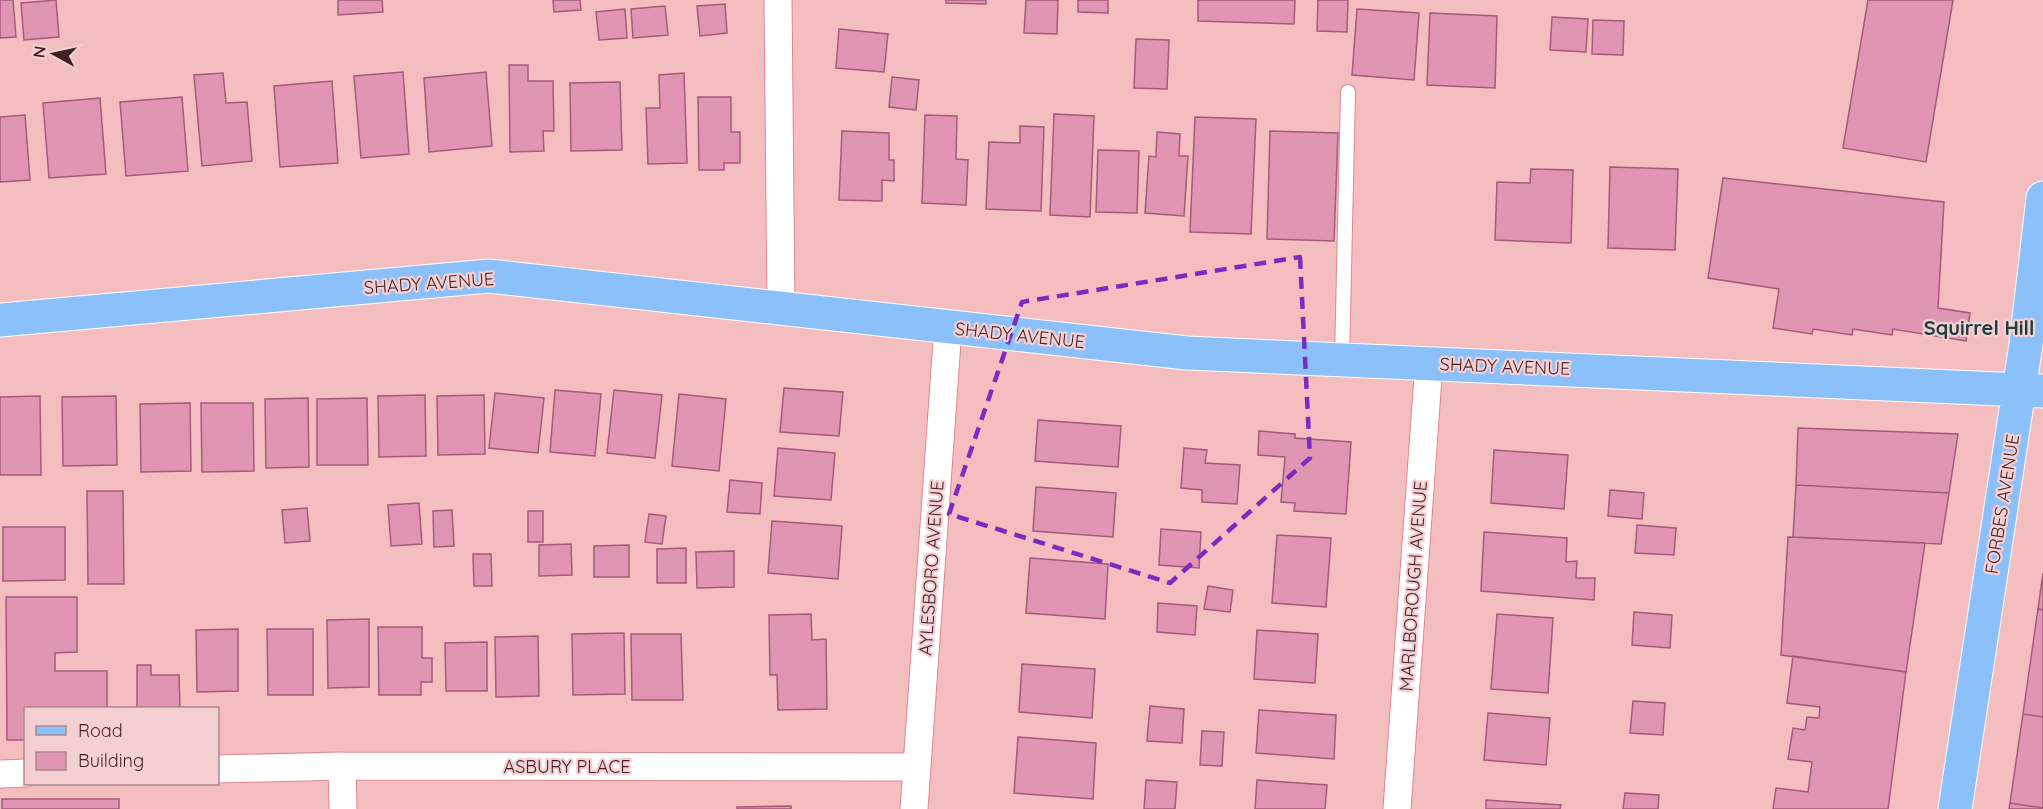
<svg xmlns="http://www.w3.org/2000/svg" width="2043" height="809" font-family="Quicksand,sans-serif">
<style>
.building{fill:#e096b3;stroke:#a75a7b;stroke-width:1.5}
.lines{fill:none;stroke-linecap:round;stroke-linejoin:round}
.lane-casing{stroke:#df8890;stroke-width:16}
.street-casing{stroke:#df8890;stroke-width:29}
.primary-casing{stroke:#fff;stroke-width:35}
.lane{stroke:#fff;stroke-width:14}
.street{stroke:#fff;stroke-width:27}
.primary{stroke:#8cc0fb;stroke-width:33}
.marked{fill:none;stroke:#7b2cbf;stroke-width:4.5;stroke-dasharray:12 8;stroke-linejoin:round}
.labels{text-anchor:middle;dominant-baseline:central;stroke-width:4.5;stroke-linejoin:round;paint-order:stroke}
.street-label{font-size:18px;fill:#411f22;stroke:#f5d0d2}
.neighbourhood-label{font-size:20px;font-weight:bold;fill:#1b3d3d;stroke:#f5d0d2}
</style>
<rect width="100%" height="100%" fill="#f4bdc0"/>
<!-- building -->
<path class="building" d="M0,0H13L16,37L0,38Z
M56,0L59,37L24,40L21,3Z
M338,0H382L383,12L338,15Z
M553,0H580L581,10L554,12Z
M946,0H986V4L946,3Z
M1026,0H1058L1057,34L1024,33Z
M1078,0H1108V13L1078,12Z
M1198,0H1295L1294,24L1198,21Z
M1318,0H1348L1347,32L1317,31Z
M1868,0H1953L1926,162L1843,148Z
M725,4L727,33L700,36L697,6Z
M665,6L668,35L633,38L631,9Z
M625,9L627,38L599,40L596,12Z
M1357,9L1419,13L1414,80L1352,75Z
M1430,13L1497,16L1495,88L1427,85Z
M1552,17L1588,19L1586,52L1550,50Z
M1593,20L1624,21L1623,55L1592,54Z
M839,29L888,34L884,72L836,68Z
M1136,39L1169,40L1167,89L1134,88Z
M509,65H528V81H553L554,131H543L544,151L510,152Z
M403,72L409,154L361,158L354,76Z
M486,72L492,146L429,152L424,78Z
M223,73L226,103L247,102L252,161L202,166L194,75Z
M684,73L687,163L648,164L646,108H660L659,75Z
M892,77L919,80L916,110L889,107Z
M332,81L338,163L280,167L274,86Z
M620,82L622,150L571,151L570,83Z
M182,97L188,171L126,176L120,102Z
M698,97H731V132H740V163H724V170H699Z
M100,98L106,174L49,178L43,103Z
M1054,114L1094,116L1090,217L1050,215Z
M25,115L30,180L0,182V117Z
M925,115L957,116L956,159L968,160L966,205L922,203Z
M1195,117L1256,119L1251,234L1190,232Z
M1020,126L1044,127L1041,211L986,209L989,142L1020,143Z
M842,131L889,133V160H894V181L882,180V201L839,200Z
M1270,131L1338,133L1334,241L1267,239Z
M1157,132L1180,134L1179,156H1188L1184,216L1145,213L1149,156L1156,157Z
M1098,150L1139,151L1137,213L1096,212Z
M1610,167L1678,169L1675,250L1608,248Z
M1531,169L1573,170L1571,243L1495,240L1497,182L1530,183Z
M1723,178L1944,202L1938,308L1970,313L1966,341L1893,329L1892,335L1853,329L1852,335L1813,329L1812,334L1773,328L1779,289L1708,278Z
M784,388L843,392L839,436L780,432Z
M555,390L601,394L595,456L550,452Z
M614,390L662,395L655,458L607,453Z
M495,393L544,398L538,453L489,448Z
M679,394L726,399L719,471L672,466Z
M425,395L426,456L379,457L378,396Z
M484,395L485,454L438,455L437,396Z
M40,396L41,475H0V397Z
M116,396L117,465L63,466L62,397Z
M308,398L309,467L266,468L265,399Z
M367,398L368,465H317V399Z
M190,403L191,471L141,472L140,404Z
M201,403H253L254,471L202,472Z
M1038,420L1121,426L1118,467L1035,461Z
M1798,428L1958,434L1949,493L1796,485Z
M1259,431L1295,434V438L1351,442L1346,514L1294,511L1295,503L1281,502L1285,457L1258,455Z
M778,448L835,453L831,500L774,496Z
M1184,448L1207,450L1205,463L1240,465L1237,504L1202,502V490L1181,488Z
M1494,450L1568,455L1564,509L1491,503Z
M730,480L762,483L760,514L727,512Z
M1796,485L1949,493L1941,544L1793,537Z
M1036,487L1116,493L1113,537L1033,531Z
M1610,490L1644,493L1642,519L1608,516Z
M87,491H123L124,584H88Z
M419,503L422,544L391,546L388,505Z
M307,508L310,541L285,543L282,510Z
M452,510L454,546L434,547L433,511Z
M528,511H543V542H528Z
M649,514L666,516L662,544L645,542Z
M772,521L842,526L838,579L768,573Z
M1637,525L1676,528L1674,555L1635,553Z
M3,527H65V580L3,581Z
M1161,529L1201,532L1199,568L1159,565Z
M1484,532L1567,538L1566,562L1577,561L1576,578H1595L1594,600L1481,591Z
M1277,535L1331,538L1326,607L1272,603Z
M1788,537L1925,543L1906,672L1781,655Z
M571,544L572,575L539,576V545Z
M629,545V577H594V546Z
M686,548V583H657V549Z
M734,551V587L697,588L696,552Z
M473,554H491L492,586H474Z
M1030,558L1108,564L1105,619L1026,613Z
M2043,573V610L2038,609Z
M1208,586L1233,590L1230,612L1204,609Z
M6,597H77V652L55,653V671H107V708H26V740H7Z
M1158,603L1197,606L1195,635L1157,632Z
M2038,609L2043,610V717L2023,714Z
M1634,612L1672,615L1670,648L1632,645Z
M811,614L812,640L826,639L827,709L778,710L777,675H770L769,615Z
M1497,614L1553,618L1548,693L1491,689Z
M369,619V687L328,688L327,620Z
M378,627H422V658H432V682H421V695H379Z
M238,629V691L197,692L196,630Z
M267,629H313V695H268Z
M1257,630L1318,634L1315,683L1254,679Z
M624,633L625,694L573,695L572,634Z
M631,634H681L683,700H632Z
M538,636L539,696L496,697L495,637Z
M487,642V691H446L445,643Z
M1793,656L1906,672L1888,809H1773L1776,788L1808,792L1812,762L1788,759L1793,728L1805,730L1807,717L1819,718L1820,707L1787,703Z
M1022,664L1095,669L1092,718L1019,712Z
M137,665H151V675H179L180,708H137Z
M1633,701L1665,703L1663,735L1630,733Z
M1150,706L1184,709L1182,743L1147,741Z
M1259,710L1336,715L1334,759L1256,753Z
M1488,713L1550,718L1546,765L1484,760Z
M2023,714L2043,717V808L2010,803Z
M1202,731L1224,732L1222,766L1200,765Z
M1018,737L1096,743L1093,799L1014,793Z
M1146,780L1177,782L1175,809H1144Z
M1257,780L1327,785L1325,809H1255Z
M1625,793L1659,795L1658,809H1623Z
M2,799H119V809H2Z
M1486,800L1561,805L1560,809H1486Z
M2010,803L2043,808V809H2009Z
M791,806V809H737V807Z"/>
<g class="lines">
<defs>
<path id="lane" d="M1342,359L1348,92"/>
<path id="street" d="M778,0L781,308
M342,766L343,809
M218,769L342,766L917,767
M0,774L26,773
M914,809L948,327
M1397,809L1429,363"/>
<path id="primary" d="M0,320L489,276L1187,353L2043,391
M1955,809L2026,344L2043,198"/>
</defs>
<!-- lane casing -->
<use href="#lane" class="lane-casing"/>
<!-- street casing -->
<use href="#street" class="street-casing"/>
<!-- primary casing -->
<use href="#primary" class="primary-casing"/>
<!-- lane -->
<use href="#lane" class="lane"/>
<!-- street -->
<use href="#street" class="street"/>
<!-- primary -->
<use href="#primary" class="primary"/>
</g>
<!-- marked area -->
<path class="marked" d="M1300,257L1310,458L1170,583L949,514L1022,302Z"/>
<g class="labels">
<!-- street labels -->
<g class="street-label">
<text transform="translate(429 283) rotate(-4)">SHADY AVENUE</text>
<text transform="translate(1020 335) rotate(6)">SHADY AVENUE</text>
<text transform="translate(1505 366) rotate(2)">SHADY AVENUE</text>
<text transform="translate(2002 504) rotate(-81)">FORBES AVENUE</text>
<text transform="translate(931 568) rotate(-86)">AYLESBORO AVENUE</text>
<text transform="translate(1413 586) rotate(-86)">MARLBOROUGH AVENUE</text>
<text x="567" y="766">ASBURY PLACE</text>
</g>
<!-- neighbourhood labels -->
<g class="neighbourhood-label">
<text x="1979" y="327">Squirrel Hill</text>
</g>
</g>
<!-- legend -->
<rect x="24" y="707" width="195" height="78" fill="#f5d0d2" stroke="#ad898c" stroke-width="1.5"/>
<rect x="36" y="726" width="30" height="9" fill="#8cc0fb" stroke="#ad898c" stroke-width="1.5"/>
<text x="78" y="737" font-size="18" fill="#411f22">Road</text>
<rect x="36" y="752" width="30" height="18" fill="#e096b3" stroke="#ad898c" stroke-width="1.5"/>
<text x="78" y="767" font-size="18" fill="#411f22">Building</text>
<!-- north arrow -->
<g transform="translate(54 54) rotate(278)" stroke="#f5d0d2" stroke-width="4.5" paint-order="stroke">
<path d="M0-4.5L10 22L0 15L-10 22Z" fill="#411f22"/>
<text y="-9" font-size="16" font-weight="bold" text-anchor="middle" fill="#411f22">N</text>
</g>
</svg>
